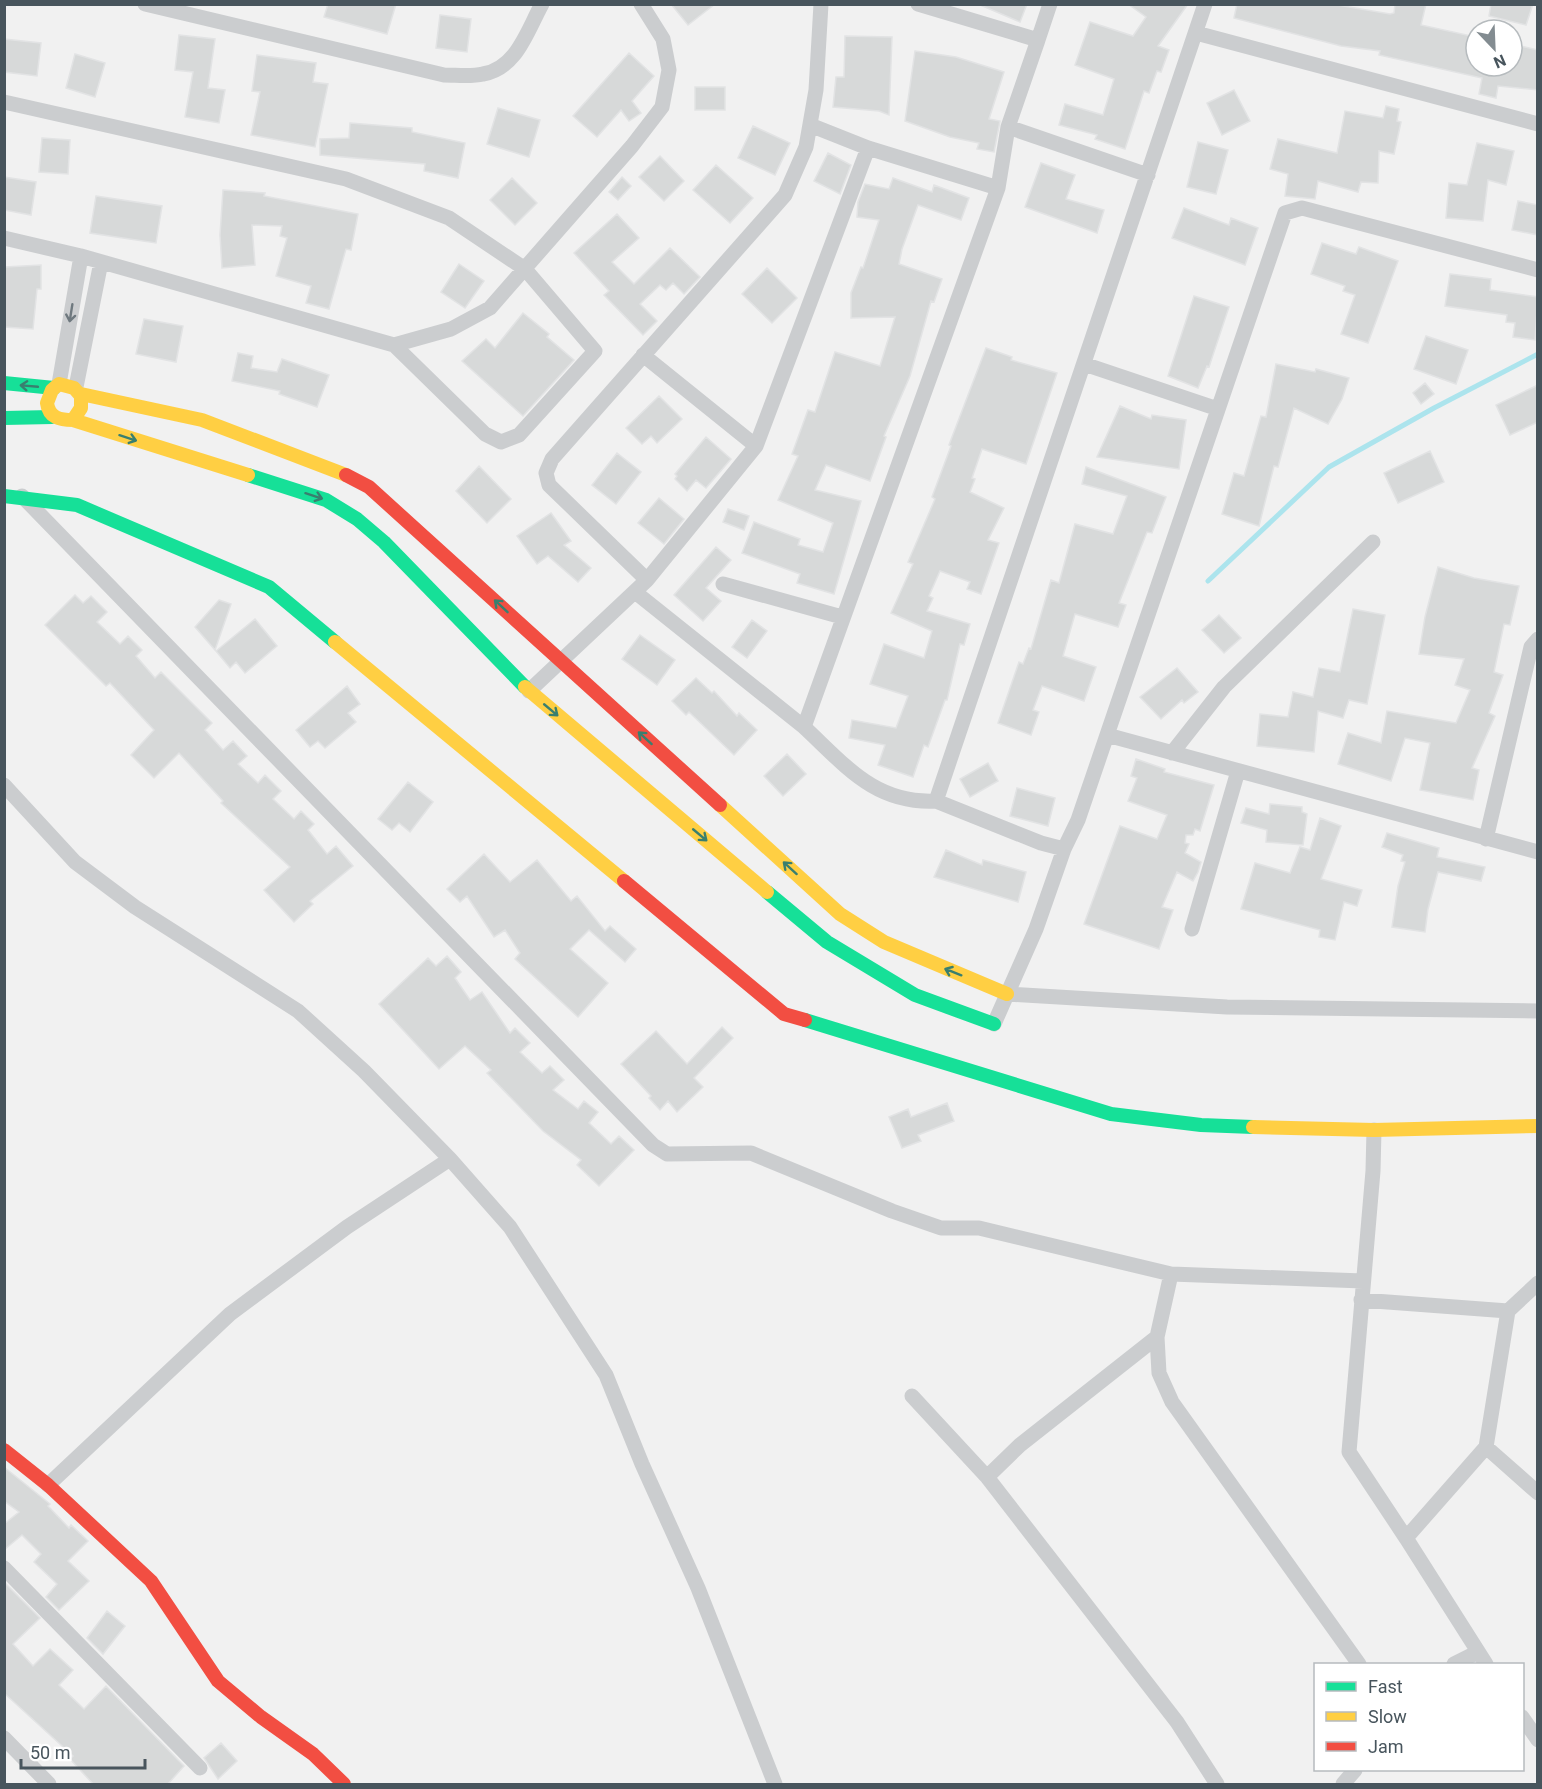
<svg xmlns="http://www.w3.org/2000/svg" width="1542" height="1789" font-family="Roboto,sans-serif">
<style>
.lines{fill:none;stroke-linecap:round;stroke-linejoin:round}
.stream{stroke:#ace4ed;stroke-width:5}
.building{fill:#d7d9d9;stroke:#e2e3e4;stroke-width:1.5}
.street{stroke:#cbcdcf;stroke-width:15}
.fast{stroke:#16e098;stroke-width:14}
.slow{stroke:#ffcf43;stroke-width:14}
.jam{stroke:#f24e42;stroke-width:14}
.oneway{stroke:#6f797f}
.oneway2{stroke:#397f6f}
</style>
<rect width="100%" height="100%" fill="#f1f1f1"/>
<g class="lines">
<!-- stream -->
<path class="stream" d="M1208,581L1329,467L1434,408L1538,354"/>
</g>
<!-- building -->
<path class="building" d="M328,4H396L387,34L324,17Z
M671,4H715L688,25Z
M978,4H1027L1020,22Z
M1128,4H1188L1158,46L1169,50L1161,72L1157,71L1149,93L1144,91L1125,149L1095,139L1097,135L1059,125L1065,104L1103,115L1114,79L1075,65L1090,22L1133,36L1146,17Z
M1237,4H1332L1390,14L1394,13L1395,4H1426L1421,25L1476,37V66H1512V44L1538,50V90L1498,86L1496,98L1479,94L1482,78L1379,55L1380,51L1341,46L1234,18Z
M1491,4H1533L1526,25L1489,16Z
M440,15L471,19L467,52L436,48Z
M179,35L215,39L208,88L225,90L219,123L185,117L193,72L175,70Z
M845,36L892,37L889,115L879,111L833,107L836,77H844Z
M4,39L41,43L37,76L4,72Z
M915,51L956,57L1004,72L989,119L1000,121L994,152L977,149L979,143L950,137L905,121Z
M629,53L654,76L632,101L641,113L629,121L621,110L597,137L573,116Z
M75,54L105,63L95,97L66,88Z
M257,55L316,63L313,82L328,84L315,147L251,135L260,92L252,91Z
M695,87H725V110H695Z
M1234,90L1250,121L1222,135L1207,103Z
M1386,106L1399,109L1397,121L1401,122L1394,154L1379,151L1378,183L1361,182L1358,192L1318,181L1315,199L1285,196L1288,174L1270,169L1278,139L1337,153L1345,111L1383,118Z
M498,108L540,120L529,157L487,144Z
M350,123L412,128V132L465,143L458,178L424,171L425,164L320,155V139L349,138Z
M753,126L790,143L775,175L738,158Z
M42,138L70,140L68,174L39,172Z
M1198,142L1228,150L1216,194L1187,187Z
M1477,143L1514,151L1506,185L1488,180L1483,221L1446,218L1449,183L1467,185Z
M828,153L851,165L840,194L814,181Z
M660,156L684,181L664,201L639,177Z
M1041,163L1075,175L1066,199L1104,210L1097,233L1025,207Z
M716,165L753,198L730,223L693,190Z
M4,177L36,182L31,215L4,210Z
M622,177L631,186L618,200L609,192Z
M512,178L537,203L515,225L490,200Z
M893,178L932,192L934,185L969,198L961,220L918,205L902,249L899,264L942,279L934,302L931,301L910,376L884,436L886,437L870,481L826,465L815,490L861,501L834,594L797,583L800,574L742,553L754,522L800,539L798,545L823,552L833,523L778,500L798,456L792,454L808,410L815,412L835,352L880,366L895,317L851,318V293L861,267L863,268L879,220L857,217L858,202L865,184L889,189Z
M223,190L265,193L264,196L358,214L351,250L346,249L329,309L306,303L311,286L276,276L287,238L280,236L282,226L252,225L255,265L222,268L220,235Z
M96,196L162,206L156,243L90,233Z
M1518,201L1538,205V235L1512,230Z
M1184,208L1229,225L1231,218L1258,228L1245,265L1172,238Z
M617,214L639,238L612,262L634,284L670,248L700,277L684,294L673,283L666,290L660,285L640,304L657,321L643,335L604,295L609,291L574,253Z
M1322,243L1356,254L1359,247L1398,261L1368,343L1341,334L1355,295L1343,291L1345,286L1311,274Z
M459,264L484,281L465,308L441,292Z
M41,265V289H37L33,329L4,327L5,267Z
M767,268L797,298L772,323L742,294Z
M1450,274L1491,279L1490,290L1538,297L1535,340L1513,337L1515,323L1506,322L1507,315L1445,306Z
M1194,296L1229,307L1209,367L1207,366L1198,388L1168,376Z
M523,313L549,334L547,337L574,360L523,416L462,361L486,339L495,348Z
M144,319L183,326L176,362L136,354Z
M1426,336L1468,350L1456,384L1414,369Z
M986,348L1012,357L1011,360L1057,373L1026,464L982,449L972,478L975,479L970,492L1004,508L988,540L999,543L981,594L967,589L970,582L940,571L929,596L933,598L927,611L970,624L964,645L960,644L947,700H945L928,747L924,745L913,777L878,765L885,745L849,738L852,720L896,728L908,696L870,684L884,644L924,658L932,631L891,613L913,564L908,562L935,499L932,497L951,446L949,445Z
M238,353L253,356L251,368L277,372L282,359L329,375L317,407L279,394L280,391L232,381Z
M1276,364L1315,372L1316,369L1349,378L1342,399L1328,424L1294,408L1278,467L1274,466L1259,526L1222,514L1234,473L1244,476L1261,416L1266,417Z
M1425,383L1434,394L1421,404L1413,393Z
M1538,385V422L1510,435L1496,405Z
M659,396L682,419L657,443L651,436L642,444L626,428Z
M1120,406L1151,419L1152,415L1186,420L1179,469L1097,457Z
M706,437L731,459L706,488L696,480L687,491L675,479L677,476L675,474Z
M1430,451L1444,482L1398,503L1384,473Z
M617,453L641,472L616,504L592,485Z
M479,466L511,499L487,523L456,491Z
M1086,467L1166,497L1152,533L1147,532L1119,603L1126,605L1118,627L1075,614L1063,656L1096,667L1084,701L1042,686L1033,710L1039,712L1031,735L998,723L1019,662L1023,664L1029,648L1031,649L1051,580L1059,583L1075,524L1113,534L1127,496L1082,484Z
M659,498L684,519L664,544L638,523Z
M728,509L749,516L744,530L723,522Z
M551,513L571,541L564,545L591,568L578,582L548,556L537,564L517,536Z
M716,547L731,560L706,588L721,601L703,621L674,595Z
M1438,567L1474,578L1519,586L1510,625L1504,624L1494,672L1503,675L1489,713L1495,716L1472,768L1479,770L1473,800L1420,790L1430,743L1405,738L1391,781L1338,764L1348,733L1381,743L1387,711L1456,723L1470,690L1455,685L1464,659L1419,654L1425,617Z
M75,595L83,603L91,596L107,612L97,622L120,644L128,636L142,650L136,656L155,678L161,672L212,723L205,730L223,750L233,741L247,756L238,764L258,783L265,775L281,791L273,799L294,819L301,811L314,824L308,830L327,854L336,846L353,866L310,901L313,904L294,922L264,890L290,867L221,803L223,801L179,753L154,778L131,755L154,730L110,683L106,686L45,625Z
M219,600L231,604L215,650L195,627Z
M1353,609L1385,615L1367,704L1349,700L1343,718L1318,711L1314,752L1257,746L1260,714L1288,717L1293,692L1313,697L1319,668L1340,672Z
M1219,615L1241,638L1224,653L1202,630Z
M255,619L277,646L245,673L236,662L230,668L216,651Z
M752,620L767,631L747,658L732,647Z
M640,635L675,660L657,685L622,659Z
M1177,668L1198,692L1184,703L1182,700L1161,719L1140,697Z
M696,678L712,693L714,691L737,716L739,713L757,730L734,755L689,712L686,715L672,701Z
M347,686L360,704L348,713L356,722L325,748L318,741L310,747L296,730Z
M787,754L806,774L783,796L764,776Z
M1136,759L1165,769L1164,772L1214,785L1200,831L1195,829L1193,835H1186L1185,843L1189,844L1185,853L1201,862L1198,872L1193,881L1177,872L1162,907L1173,910L1159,949L1084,924L1120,826L1157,839L1167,815L1128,801L1137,778L1131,776Z
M988,763L998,781L970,797L960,779Z
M408,782L433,802L410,832L399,823L392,830L378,819Z
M1017,788L1055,798L1048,826L1010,816Z
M1270,804L1302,807V812L1307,814L1303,845L1266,842L1267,830L1241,823L1246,808L1269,814Z
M1320,818L1341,826L1321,879L1362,890L1357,906L1344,902L1335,940L1319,937L1320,930L1241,909L1255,863L1290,873L1300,847L1310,850Z
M1387,833L1439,848L1437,857L1485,867L1481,881L1438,872L1428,909L1425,932L1392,927L1398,886L1405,862L1401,861L1403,855L1382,847Z
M946,850L982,865L983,860L1026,872L1018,902L934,877Z
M484,854L510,882L537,860L571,901L577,896L605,931L610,926L636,949L625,962L589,930L570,949L608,983L578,1017L515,959L520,953L505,930L494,937L467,896L460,902L447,889Z
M447,956L461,972L455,978L470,1000L482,992L510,1033L515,1028L530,1043L520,1052L542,1073L550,1066L564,1080L553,1090L578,1109L584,1101L598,1112L589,1123L611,1144L619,1136L634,1150L599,1186L577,1165L581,1160L543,1131L487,1073L491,1070L465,1046L439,1069L379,1004L428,958L436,966Z
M722,1027L733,1038L694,1078L703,1087L677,1112L668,1101L660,1110L649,1098L651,1096L621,1064L656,1031L687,1064Z
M947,1103L954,1121L918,1135L921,1141L902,1148L889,1117L908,1109L911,1117Z
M4,1467L50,1504L48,1506L69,1528L71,1525L88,1541L68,1561L89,1581L59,1610L46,1597L57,1584L34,1562L41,1554L22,1535L4,1550V1524L19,1512L4,1501Z
M4,1582L40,1618L13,1644L33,1666L50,1649L73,1670L59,1685L84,1709L106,1686L184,1766L167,1785H94L70,1759L73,1756L4,1693Z
M107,1611L125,1626L103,1654L87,1638Z
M221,1743L237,1761L218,1779L204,1758Z"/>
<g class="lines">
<!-- street -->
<path class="street" d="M145,4L444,75C457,75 471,77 483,74C517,68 527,31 542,4
M918,4L1038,40L1050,4
M1196,33L1538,124
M4,102L346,179L449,218L525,269L595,351L519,435L501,442L485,434L394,345L81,256L4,238
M810,125L868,148
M1008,127L1148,175
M394,345L451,329L490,308L632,146L662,107L669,70L663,39L641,4
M643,355L756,446
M1084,364L1218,409
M59,384L81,256
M76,387L101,262
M22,496L653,1145L667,1154L751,1153L892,1211L941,1228H979L1171,1274
M647,580L756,446L868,148L998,188
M723,584L842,617
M635,592L804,727L998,188L1008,127L1038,40
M529,691L647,580L549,485L546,473L552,459L785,195L806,147L816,90L821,4
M804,727C846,766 875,804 936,801L1041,843L1064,849L1078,820L1285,213L1302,208L1538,270
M1107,735L1538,852
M1172,753L1224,687L1373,542
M4,785L75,862L135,907L298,1011L364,1071L450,1159L510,1227L606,1375L642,1464L698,1588L775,1784
M936,801L1205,4
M1486,839L1531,647L1538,639
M1192,929L1238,771
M1007,994L1227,1007L1538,1011
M994,1024L1036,929L1064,849
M1374,1130L1373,1171L1349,1452L1406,1538
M1361,1300L1508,1311L1486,1447L1406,1538L1486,1664
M1508,1311L1538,1283
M1157,1337L1159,1373L1172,1402L1359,1664
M912,1396L987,1477
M1486,1447L1538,1493
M48,1485L230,1314L347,1227L450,1159
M4,1568L200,1768
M1454,1664L1478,1652
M1522,1717L1538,1740
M4,1738L49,1784
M1217,1784L1177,1722L987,1477L1020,1445L1157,1337L1171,1274L1363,1281
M1343,1784L1355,1770"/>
<!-- fast -->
<path class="fast" d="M4,383L54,388
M4,418L52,417
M248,475L326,500L357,519L384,542L525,687
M4,496L77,505L269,587L335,642
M767,892L827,942L915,995L994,1024
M805,1020L1111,1114L1201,1125L1253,1127"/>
<!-- slow -->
<path class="slow" d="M81,394L202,420L346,475
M73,420L81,408V396L74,388L59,384L52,390L47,403C49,418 60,420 73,420L248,475
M335,642L624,881
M525,687L767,892
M720,805L840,914L884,942L1007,994
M1253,1127L1374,1130L1538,1126"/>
<!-- jam -->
<path class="jam" d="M346,475L369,487L720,805
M624,881L784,1014L805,1020
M4,1450L48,1485L151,1581L218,1681L261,1717L313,1754L344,1784"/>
</g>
<!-- one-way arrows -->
<defs><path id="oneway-shaft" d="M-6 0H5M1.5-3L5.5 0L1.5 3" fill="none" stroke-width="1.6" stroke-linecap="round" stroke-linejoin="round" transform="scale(1.5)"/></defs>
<use class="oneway" href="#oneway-shaft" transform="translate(71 313) rotate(99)"/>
<g class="oneway2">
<use href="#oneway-shaft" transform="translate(29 386) rotate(-175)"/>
<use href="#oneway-shaft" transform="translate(128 438) rotate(18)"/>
<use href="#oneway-shaft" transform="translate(314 496) rotate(18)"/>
<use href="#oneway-shaft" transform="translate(501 606) rotate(-137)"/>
<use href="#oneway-shaft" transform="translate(551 710) rotate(40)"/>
<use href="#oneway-shaft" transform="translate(645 738) rotate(-138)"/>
<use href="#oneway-shaft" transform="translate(700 835) rotate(40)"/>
<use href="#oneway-shaft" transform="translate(790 868) rotate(-138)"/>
<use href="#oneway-shaft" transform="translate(953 972) rotate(-158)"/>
</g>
<!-- border -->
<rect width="1542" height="1789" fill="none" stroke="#48555d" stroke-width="12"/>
<!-- legend -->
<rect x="1314" y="1663" width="210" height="108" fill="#ffffff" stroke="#b6bbbe" stroke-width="1.5"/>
<rect x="1326" y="1682" width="30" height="9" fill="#16e098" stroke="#b6bbbe" stroke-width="1.5"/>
<text x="1368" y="1693" font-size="18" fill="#48555d">Fast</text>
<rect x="1326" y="1712" width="30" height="9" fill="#ffcf43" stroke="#b6bbbe" stroke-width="1.5"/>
<text x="1368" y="1723" font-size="18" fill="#48555d">Slow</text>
<rect x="1326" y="1742" width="30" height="9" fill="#f24e42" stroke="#b6bbbe" stroke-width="1.5"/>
<text x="1368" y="1753" font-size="18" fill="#48555d">Jam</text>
<!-- north arrow -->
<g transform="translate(1494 48) rotate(157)"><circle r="28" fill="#ffffff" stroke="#b6bbbe" stroke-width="1.5"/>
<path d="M0-4.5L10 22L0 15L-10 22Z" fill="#838c91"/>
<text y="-9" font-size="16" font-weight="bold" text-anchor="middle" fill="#48555d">N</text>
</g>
<!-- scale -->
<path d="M21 1759v9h124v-9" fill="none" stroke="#48555d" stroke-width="3"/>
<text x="30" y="1759" font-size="18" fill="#48555d" stroke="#ffffff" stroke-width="4.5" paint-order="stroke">50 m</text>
</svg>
